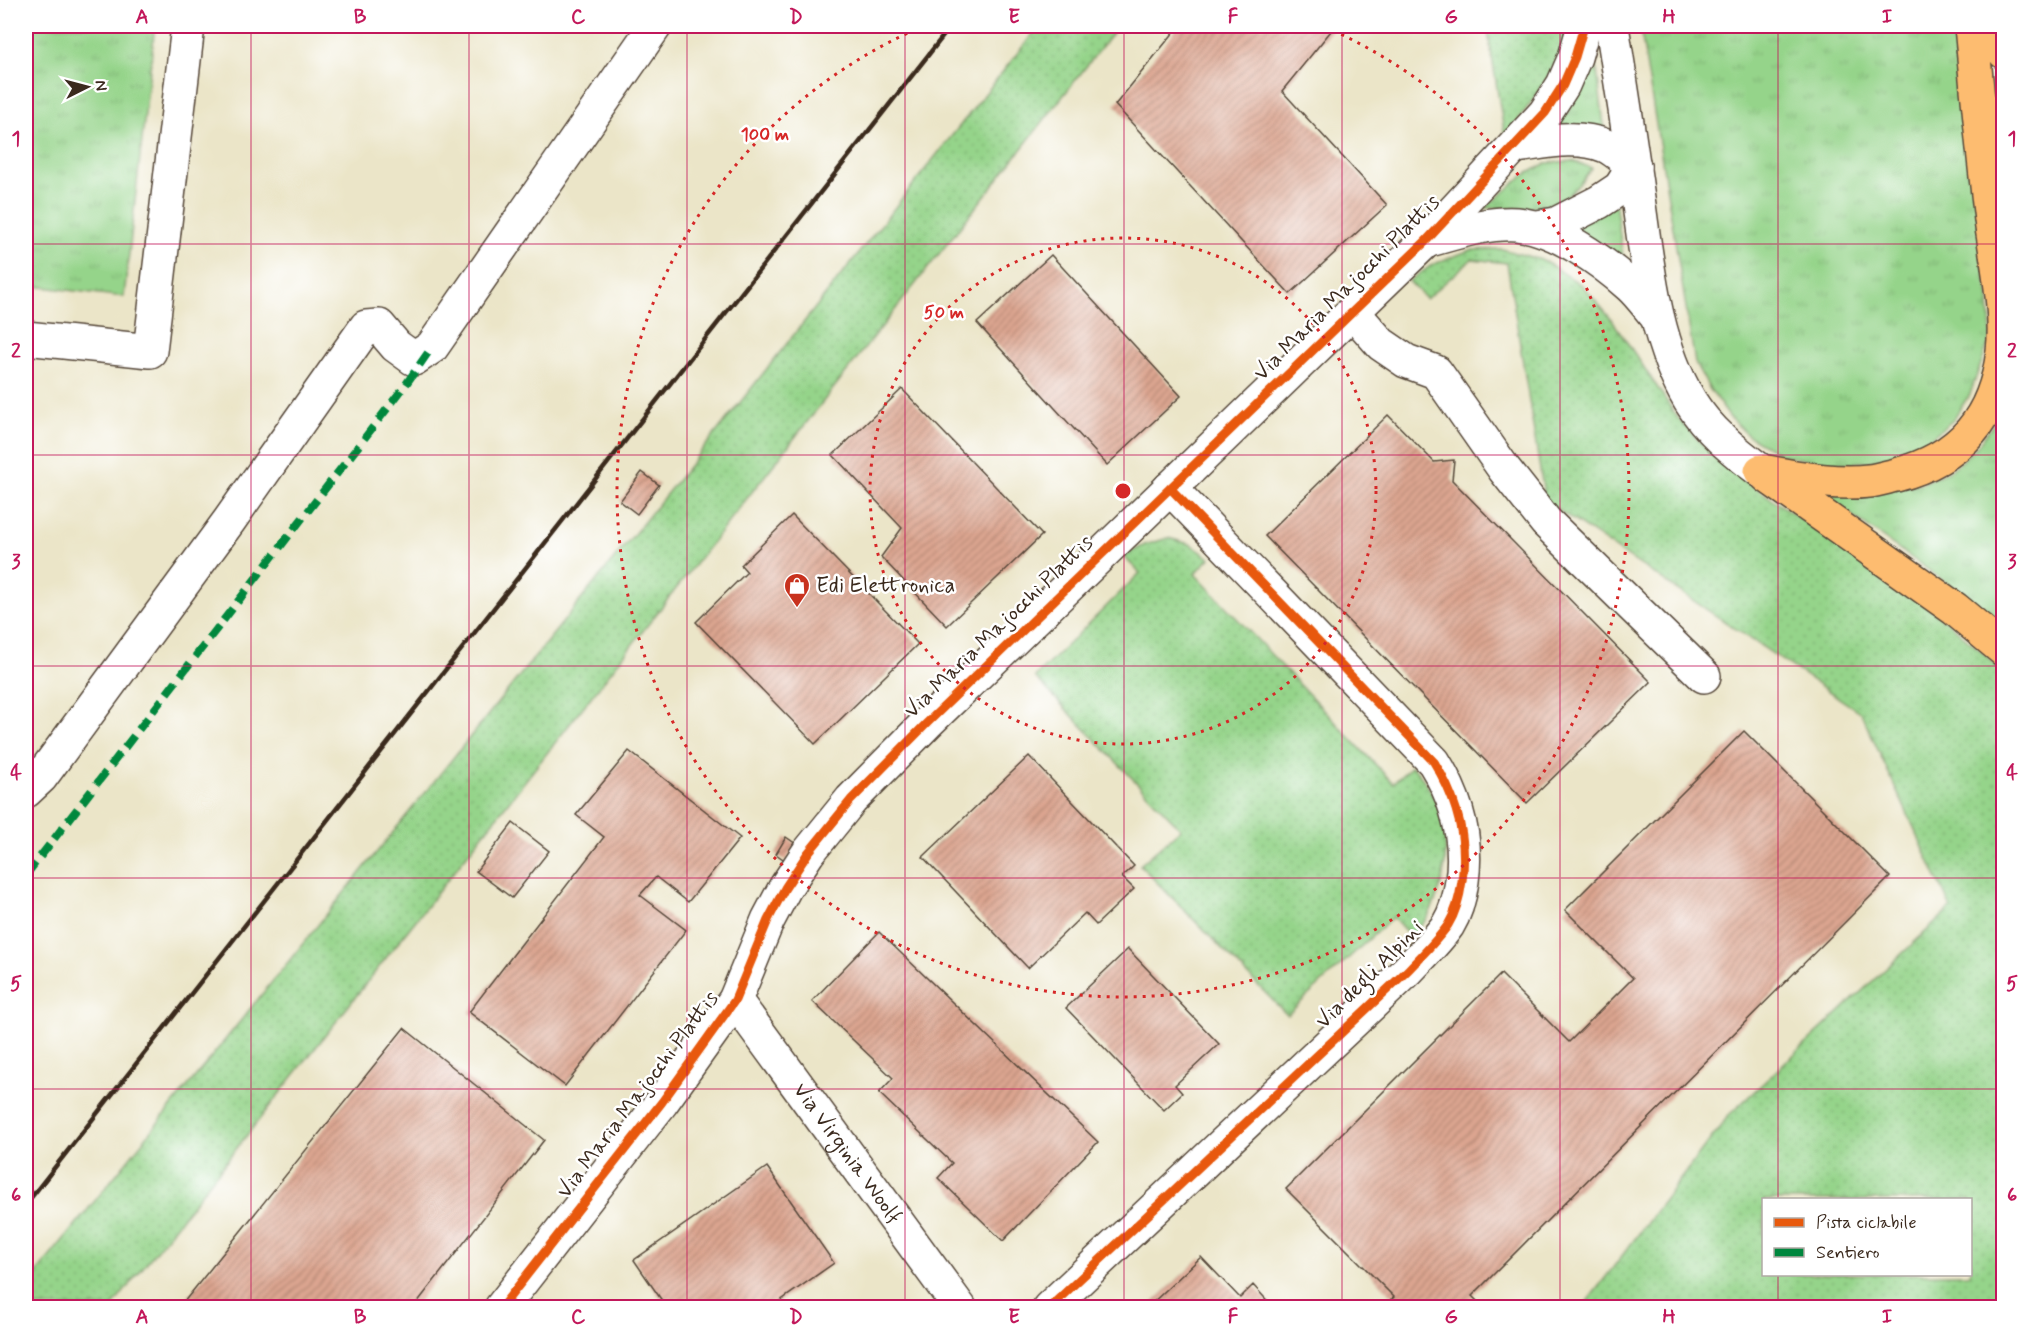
<svg xmlns="http://www.w3.org/2000/svg" width="2029" height="1333" font-family="Mynerve,sans-serif">
<style>
.grass{fill:url(#grass-tufts);stroke:#687f54;stroke-width:1.5}
.park{fill:url(#park-dots);stroke:#687f54;stroke-width:1.5;fill-rule:evenodd}
.building{fill:url(#building-hatch)}
.lines{fill:none;stroke-linecap:round;stroke-linejoin:round}
.minor-casing{stroke:#554638;stroke-width:36}
.major-casing{stroke:#554638;stroke-width:36}
.minor{stroke:#fff;stroke-width:33}
.major{stroke:#fdbc70;stroke-width:33}
.rail{stroke:#3b2a1e;stroke-width:4.5}
.quiet{stroke:#00873e;stroke-width:8;stroke-dasharray:15 8;stroke-linecap:butt}
.cycleway-casing{stroke:#fff;stroke-width:13}
.cycleway{stroke:#e8590c;stroke-width:9}
.grid{fill:none;stroke:#c2185b;stroke-width:1.5;stroke-opacity:0.55}
.ring{fill:none;stroke:#d62828;stroke-width:3;stroke-dasharray:3 6}
.labels{text-anchor:middle;dominant-baseline:central;stroke-width:5;stroke-linejoin:round;paint-order:stroke}
.street-label{font-size:22px;fill:#3b2a1e;stroke:#fff}
.poi-label{font-size:22px;fill:#3b2a1e;stroke:#fff;text-anchor:start}
.centre{fill:#d62828;stroke:#fff;stroke-width:3}
.ring-label{font-size:18px;text-anchor:middle;font-weight:bold;fill:#d62828;stroke:#fff;stroke-width:5;stroke-linejoin:round;paint-order:stroke}
.neatline{fill:none;stroke:#c2185b;stroke-width:2}
.grid-label{font-size:20px;text-anchor:middle;font-weight:bold;fill:#c2185b}
</style>
<defs>
<pattern id="grass-tufts" width="24" height="20" patternUnits="userSpaceOnUse" patternTransform="scale(1.5)"><rect width="24" height="20" fill="#95d48a"/><path d="M3 7l-1-3M5 7V3M7 7l1-3M15 17l-1-3M17 17v-4M19 17l1-3" fill="none" stroke="#81b677"/></pattern>
<pattern id="park-dots" width="8" height="8" patternUnits="userSpaceOnUse" patternTransform="scale(1.5)"><rect width="8" height="8" fill="#95d48a"/><path d="M2 2h.1M6 6h.1" fill="none" stroke="#81b677" stroke-width="1.8" stroke-linecap="round"/></pattern>
<pattern id="building-hatch" width="6" height="6" patternUnits="userSpaceOnUse" patternTransform="scale(1.5)"><rect width="6" height="6" fill="#dca590"/><path d="M-1 1l2-2M0 6l6-6M5 7l2-2" fill="none" stroke="#b48775"/></pattern>
</defs>
<rect width="100%" height="100%" fill="#fff"/>
<filter id="ink" filterUnits="userSpaceOnUse"><feTurbulence type="fractalNoise" baseFrequency=".0167" numOctaves="2"/><feDisplacementMap in="SourceGraphic" scale="12" xChannelSelector="R" yChannelSelector="G"/><feConvolveMatrix kernelMatrix="1 2 1 2 8 2 1 2 1" color-interpolation-filters="sRGB"/></filter>
<filter id="wash" filterUnits="userSpaceOnUse"><feTurbulence type="fractalNoise" baseFrequency=".008" numOctaves="4" result="noise"/><feDisplacementMap in="SourceGraphic" scale="24" xChannelSelector="R" yChannelSelector="G"/><feGaussianBlur stdDeviation="1.35" result="paint"/><feColorMatrix in="noise" values="0 0 0 0 0 0 0 0 0 0 0 0 0 0 0 0 0 1.4 0 .05"/><feComposite in="paint" operator="in"/></filter>
<g filter="url(#wash)">
<rect width="100%" height="100%" fill="#ebe5c8"/>
<!-- grass -->
<path class="grass" d="M26,26H155L124,297L26,285Z
M1640,26H1955L1960,82L1989,299L1991,336L1970,394L1952,421L1921,445L1877,461L1830,464L1782,455L1750,437L1730,418L1709,388L1695,363Z
M1596,63L1605,133L1543,134L1568,112Z
M1573,161L1592,168C1582,180 1572,195 1557,201C1536,211 1508,208 1485,208L1523,176L1546,163Z
M1615,201L1625,271L1573,226Z
M2003,411V623L1823,495L1923,483L1951,470L1975,449Z"/>
<!-- park -->
<path class="park" d="M1039,26H1118L112,1307H26V1286L715,434Z
M1487,26H1569C1560,68 1530,103 1505,138Z
M1502,249L1545,261L1583,286L1612,320L1680,421L1720,463L1942,617L2003,671V1307H1583L1729,1115L1951,908L1861,713L1545,501L1507,263L1472,259L1426,299L1409,281L1432,265L1470,250ZM1764,1200H1970V1274H1764Z
M1168,538L1190,544L1210,558L1195,574L1393,783L1412,766C1451,807 1455,865 1429,914C1425,923 1417,930 1411,937L1393,917L1287,1015L1140,865L1181,829L1035,677L1140,573L1123,556L1145,545Z"/>
<g id="blocks">
<!-- building -->
<path class="building" d="M1179,26H1335L1282,91L1387,205L1290,294L1115,105Z
M1051,255L1181,396L1107,465L977,323Z
M902,389L1042,535L947,626L881,557L902,528L833,455Z
M1388,415L1434,462L1454,460L1452,480L1651,682L1527,803L1265,536Z
M642,472L659,485L637,514L620,501Z
M792,515L918,644L815,744L696,622L747,572L741,565Z
M1744,731L1890,877L1472,1296L1484,1308H1383L1394,1297L1286,1189L1501,974L1569,1042L1633,978L1565,910Z
M629,751L740,838L688,902L656,877L640,895L686,930L565,1086L469,1012L604,837L576,815Z
M1029,756L1134,866L1122,877L1134,889L1096,925L1085,913L1028,968L923,857Z
M513,823L549,851L512,898L476,871Z
M786,837L796,844L786,861L776,854Z
M879,932L1098,1142L1003,1241L938,1178L952,1163L879,1093L893,1078L812,1001Z
M1128,949L1219,1044L1175,1085L1182,1093L1164,1110L1066,1008Z
M404,1028L544,1140L413,1308H179Z
M767,1167L834,1263L770,1308H667L634,1260Z
M1201,1257L1240,1298L1253,1285L1274,1308H1147Z"/>
</g>
</g>
<g filter="url(#ink)">
<use href="#blocks" fill-opacity="0" stroke="#554638" stroke-width="1.5"/>
<g class="lines">
<defs>
<g id="minor">
<path d="M1612,26C1621,83 1630,140 1638,198C1648,266 1654,341 1690,401C1708,430 1734,451 1761,471"/>
<path d="M1516,146C1546,142 1577,134 1606,146C1616,151 1625,160 1634,166"/>
<path d="M1537,227L1556,224L1599,202L1620,188L1634,166"/>
<path d="M1426,241C1455,233 1486,222 1517,224C1556,228 1601,260 1630,286C1640,295 1648,307 1657,317"/>
<path d="M1353,312L1381,344L1406,361L1436,372L1504,469L1546,522L1704,676"/>
<path d="M26,338L150,351L188,26"/>
<path d="M26,791L41,777L229,521L366,327L379,326L396,346L414,359L432,347L655,26"/>
<path id="s1" d="M735,1000L960,1308"/>
<path d="M501,1308L662,1102L735,1000L768,920L785,888L808,853L851,800L927,723L1426,241L1545,113L1563,85L1575,57L1584,26"/>
<path d="M1049,1308L1408,970C1421,956 1436,942 1448,925C1456,912 1460,896 1462,881C1468,838 1457,799 1434,762L1170,488"/>
</g>
<path id="major" d="M1999,26L2004,52
M1761,471C1797,477 1833,485 1869,481C1878,480 1887,477 1896,475C1961,458 1995,418 2003,351C2008,312 1996,259 1991,220C1983,155 1977,90 1971,26
M1767,476L1955,609L2004,650"/>
</defs>
<!-- minor casing -->
<use href="#minor" class="minor-casing"/>
<!-- major casing -->
<use href="#major" class="major-casing"/>
<!-- minor -->
<use href="#minor" class="minor"/>
<!-- major -->
<use href="#major" class="major"/>
<!-- rail -->
<path class="rail" d="M26,1204L951,26"/>
<!-- quiet -->
<path class="quiet" d="M26,875L404,387L432,347"/>
<defs>
<path id="cycleway" d="M501,1308L662,1102L735,1000L768,920L785,888L808,853L851,800L927,723L1426,241L1545,113L1563,85L1575,57L1584,26
M1049,1308L1408,970C1421,956 1436,942 1448,925C1456,912 1460,896 1462,881C1468,838 1457,799 1434,762L1170,488"/>
</defs>
<!-- cycleway casing -->
<use href="#cycleway" class="cycleway-casing"/>
<!-- cycleway -->
<use href="#cycleway" class="cycleway"/>
</g>
</g>
<!-- grid -->
<path class="grid" d="M251,26V1308M469,26V1308M687,26V1308M905,26V1308M1124,26V1308M1342,26V1308M1560,26V1308M1778,26V1200M26,244H2004M26,455H2004M26,666H2004M26,878H2004M26,1089H2004M1778,1274V1308"/>
<!-- distance rings -->
<g class="ring">
<circle cx="1123" cy="491" r="253"/>
<path d="M1325 27A506 506 0 1 1 921 27"/>
</g>
<!-- icons -->
<defs>
<symbol id="shop-pin" viewBox="-11 -11 22 30"><path d="M0 17L-7.5 6A9.5 9.5 0 1 1 7.5 6Z" fill="#c8321e" stroke="#fff"/><path d="M-5-2.5h2.3a2.7 3.5 0 0 1 5.4 0H5L5.5 6h-11ZM-1.5-2.5h3a1.5 2.3 0 0 0-3 0Z" fill="#fff"/></symbol>
</defs>
<g fill-rule="evenodd">
<use href="#shop-pin" x="782" y="571" width="30" height="40"/>
</g>
<g class="labels">
<!-- street labels -->
<g class="street-label">
<text transform="translate(1347 288) rotate(-45)">Via Maria Majocchi Plattis</text>
<text transform="translate(999 627) rotate(-44)">Via Maria Majocchi Plattis</text>
<text transform="translate(1370 975) rotate(-45)">Via degli Alpini</text>
<text transform="translate(638 1095) rotate(-53)">Via Maria Majocchi Plattis</text>
<text stroke="none"><textPath href="#s1" startOffset="190">Via Virginia Woolf</textPath></text>
</g>
<!-- poi labels -->
<g class="poi-label">
<text x="816" y="586">Edi Elettronica</text>
</g>
</g>
<circle cx="1123" cy="491" r="9" class="centre"/>
<g class="ring-label">
<text x="765" y="140">100 m</text>
<text x="944" y="318">50 m</text>
</g>
<!-- margin -->
<rect width="2029" height="1333" fill="none" stroke="#fff" stroke-width="66"/>
<!-- legend -->
<rect x="1762" y="1198" width="210" height="78" fill="#ffffff" stroke="#b1aaa5" stroke-width="1.5"/>
<rect x="1774" y="1218" width="30" height="9" fill="#e8590c" stroke="#b1aaa5" stroke-width="1.5"/>
<text x="1816" y="1228" font-size="18" fill="#3b2a1e">Pista ciclabile</text>
<rect x="1774" y="1248" width="30" height="9" fill="#00873e" stroke="#b1aaa5" stroke-width="1.5"/>
<text x="1816" y="1258" font-size="18" fill="#3b2a1e">Sentiero</text>
<!-- north arrow -->
<g transform="translate(87 87) rotate(84)" stroke="#ffffff" stroke-width="4.5" paint-order="stroke">
<path d="M0-4.5L10 22L0 15L-10 22Z" fill="#3b2a1e"/>
<text y="-9" font-size="16" font-weight="bold" text-anchor="middle" fill="#3b2a1e">N</text>
</g>
<rect x="33" y="33" width="1963" height="1267" class="neatline"/>
<g class="grid-label">
<text x="142" y="23">A</text>
<text x="360" y="23">B</text>
<text x="578" y="23">C</text>
<text x="796" y="23">D</text>
<text x="1014" y="23">E</text>
<text x="1233" y="23">F</text>
<text x="1451" y="23">G</text>
<text x="1669" y="23">H</text>
<text x="1887" y="23">I</text>
<text x="16" y="145">1</text>
<text x="2012" y="145">1</text>
<text x="16" y="357">2</text>
<text x="2012" y="357">2</text>
<text x="16" y="568">3</text>
<text x="2012" y="568">3</text>
<text x="16" y="779">4</text>
<text x="2012" y="779">4</text>
<text x="16" y="990">5</text>
<text x="2012" y="990">5</text>
<text x="16" y="1201">6</text>
<text x="2012" y="1201">6</text>
<text x="142" y="1323">A</text>
<text x="360" y="1323">B</text>
<text x="578" y="1323">C</text>
<text x="796" y="1323">D</text>
<text x="1014" y="1323">E</text>
<text x="1233" y="1323">F</text>
<text x="1451" y="1323">G</text>
<text x="1669" y="1323">H</text>
<text x="1887" y="1323">I</text>
</g>
</svg>
